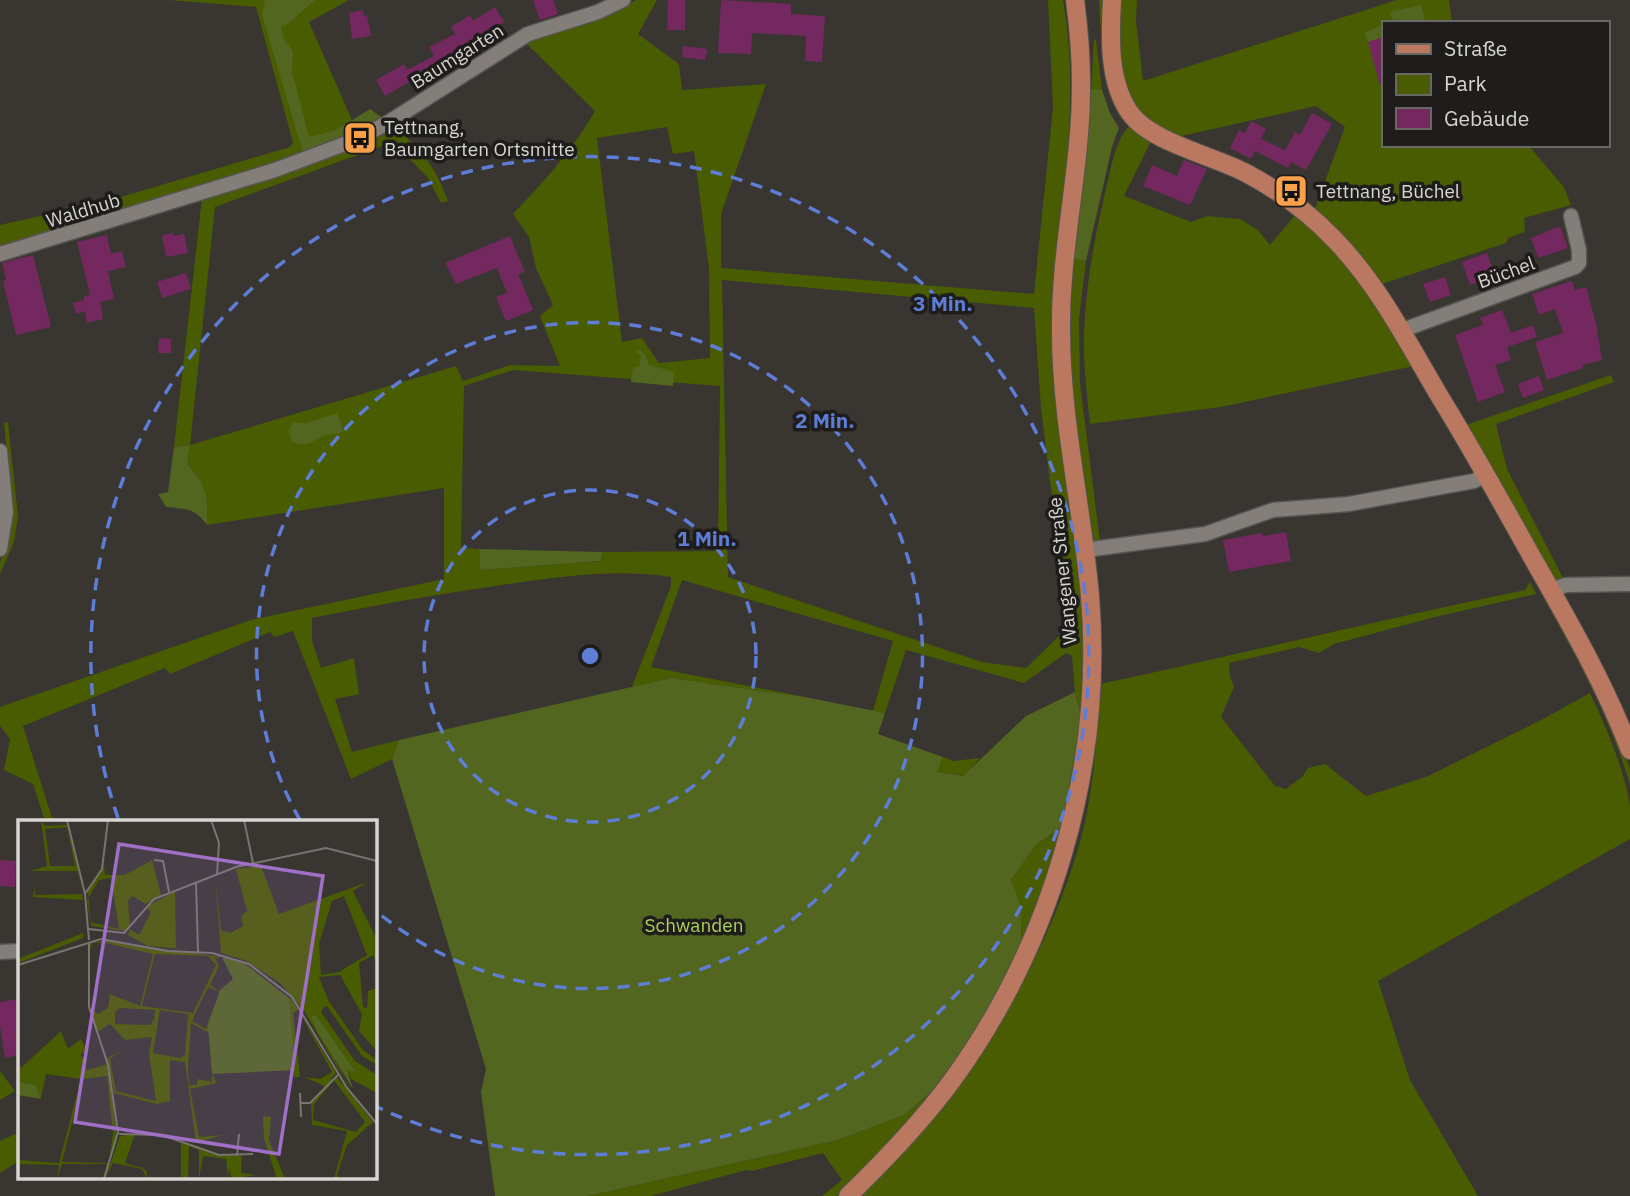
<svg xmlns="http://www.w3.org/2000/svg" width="1630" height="1196" font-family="'IBM Plex Sans',sans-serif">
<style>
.green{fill:#495c01;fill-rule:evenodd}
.forest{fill:#53661f}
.building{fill:#73295f}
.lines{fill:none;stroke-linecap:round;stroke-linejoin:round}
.minor-casing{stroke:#575450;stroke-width:17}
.major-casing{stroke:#575450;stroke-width:20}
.minor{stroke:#837e7a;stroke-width:14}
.major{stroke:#bb7861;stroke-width:18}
.ring{fill:none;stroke:#5e7dd6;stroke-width:3.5;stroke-dasharray:12 9}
.labels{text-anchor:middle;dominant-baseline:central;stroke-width:7;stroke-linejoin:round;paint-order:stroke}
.street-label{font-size:19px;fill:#d7d5d2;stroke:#1e1d1b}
.poi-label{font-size:19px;fill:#d7d5d2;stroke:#1e1d1b;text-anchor:start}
.park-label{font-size:19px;fill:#aed057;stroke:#1e1d1b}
.inset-road{fill:none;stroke:#787571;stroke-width:2}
.view{fill:#a070c7;fill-opacity:0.15;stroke:#a070c7;stroke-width:3.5}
.inset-edge{fill:none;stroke:#d7d5d2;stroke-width:3.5}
.centre{fill:#5e7dd6;stroke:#1e1d1b;stroke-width:3.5}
.ring-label{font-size:21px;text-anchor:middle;font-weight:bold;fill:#5e7dd6;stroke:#1e1d1b;stroke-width:7;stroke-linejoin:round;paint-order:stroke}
</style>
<rect width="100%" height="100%" fill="#393531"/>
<!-- green -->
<path class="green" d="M169,0H349L309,22L359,136L299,157L0,247V225L107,201L290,147L293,142L256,7Z
M636,0H657L638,34L679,64L682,90L766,84L721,214V268L1034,294L1053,107L1048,0H1063C1086,128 1047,254 1054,382C1057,437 1070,491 1077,546C1084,602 1085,659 1081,716L1075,692L1072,656L1066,653L1024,683L906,650L885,713L873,711L893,641L682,580L651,667L805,697L671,678L632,687L671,586V577C615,568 557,577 502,585C438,594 375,605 312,618V641L321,668L354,658L359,694L335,699L352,752L399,740L392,759L351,779L293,631L274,637L270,632L170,674L165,668L23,726L53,821H45L33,784L4,770L10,739L0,726V707L251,620L444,579V488L207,525C208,492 208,489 187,463L190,445L174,447L202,198L393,126C421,148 436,167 448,201L441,203L428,178L393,142L215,207L190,445L456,366L463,381L510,365L560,366L540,316L553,305L536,268L529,237L513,214C543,182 573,150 595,111L525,42L618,9ZM667,127L673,154L694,151L709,269L710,358L659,363L642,338L622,342L597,138ZM722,280L1034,308L1041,408L1051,489L1063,554L1068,610L1058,637L1026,668L982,662L728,577ZM513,370L720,386L718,551L603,552L600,561L480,570L479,549L461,548L464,386Z
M1099,0H1104L1124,119H1121C1099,82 1102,41 1099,0Z
M1119,0H1137L1136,21L1143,81L1397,0H1449L1452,23H1383V145H1528L1564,187L1571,205L1524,218L1525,232L1508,238L1506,243L1379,285L1314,211L1345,127L1316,106L1177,137C1115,113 1117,57 1119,0Z
M1094,39L1096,40L1102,90H1091Z
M1129,126L1152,139L1124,196L1191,222L1207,216L1240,219L1258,230L1270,245L1296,214L1330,244L1372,297L1414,366L1221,407L1090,424C1087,394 1083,364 1084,333C1086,283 1095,233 1107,185C1112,164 1115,142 1129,126Z
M1074,259L1086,261L1079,319L1080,384L1100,542L1094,543L1073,401L1070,325Z
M1611,375L1614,382L1496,424L1507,469L1563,578L1630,579L1557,587L1466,425Z
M8,422L18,516L14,542L0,574V564L12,505L4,423Z
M1530,582L1536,594L1435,617L1334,644L1319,653L1299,647L1229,663L1230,676L1234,687L1221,717L1275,786L1286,789L1303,776L1308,768L1325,764L1366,796L1426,777L1545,718L1590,693C1605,724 1625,771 1630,806C1630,817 1630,829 1630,839L1378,981L1410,1080L1478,1196H860C960,1098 1041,978 1080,842C1094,791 1097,736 1100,684C1242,654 1382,619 1525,590Z
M1548,595L1621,743L1630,769V784C1608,714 1579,661 1543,597Z
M943,757L953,761L980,758L964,776L937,772Z
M1063,826L1044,887L1021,946L1011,880L1036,845Z
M0,1071L15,1091L0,1100Z
M940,1084L904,1128L837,1196H822L842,1180L823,1153L752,1171L746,1170L651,1196H588L838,1140L904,1115Z
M19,1132V1161L0,1173V1141Z"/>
<!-- forest -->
<path class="forest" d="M265,0H315L288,24L281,27L284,40L293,51L292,72L309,137L336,130L370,109L381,117L372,128L303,153L262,15Z
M1421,5L1426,23H1390L1393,21L1390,12Z
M1383,25V37L1368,42L1364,33Z
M1091,90H1102L1110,113L1119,128L1112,147L1086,261L1074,259Z
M640,350L645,354L649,365L674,372L673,386L631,382L633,368L639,366L641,357L636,352Z
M337,413L343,431C337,435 332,433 326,435C312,441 308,448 292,442L288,431L293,423H307Z
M190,445L187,463C208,489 208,492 207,525C195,508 186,509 166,507L158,494L168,492L174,447Z
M479,549L603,552L600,561L480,570Z
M671,678L805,697L885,713L878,734L943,757L937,772L963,776L1026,716L1075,692L1081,716L1063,826L1036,845L1011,880L1021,907V946L997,995L940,1084L904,1115L838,1140L588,1196H495L481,1092L486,1069L392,759L399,740Z"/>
<!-- building -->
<path class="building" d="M533,0H553L558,14L540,20Z
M668,0H685V30H667Z
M721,0L791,4V14L825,16L822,62L805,61L806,36L752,33L751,54L718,53Z
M495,7L504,22L483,36L488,44L429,77L426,72L385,96L376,80L404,64L407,70L434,56L429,47L455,34L451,27L470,15L473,21Z
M363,10L364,16L367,15L371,36L352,39L349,13Z
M1383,37V84L1380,85L1368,42Z
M683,46L707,49L705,60L682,57Z
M1312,113L1332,124L1306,170L1291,162L1288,168L1255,151L1251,159L1230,148L1239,130L1245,133L1251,121L1266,129L1261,139L1285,150L1295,132L1300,135Z
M1184,160L1207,169L1190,205L1143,186L1152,165L1177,176Z
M1560,226L1568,248L1538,258L1531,238Z
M173,233L174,236L184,234L188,253L166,257L162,235Z
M107,235L111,254L122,251L126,267L108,271L114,299L100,302L103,319L87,323L85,311L76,314L73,303L84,300V296L90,295L77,242Z
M510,236L525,272L518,274L533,310L506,321L496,297L507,293L497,268L456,284L445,263Z
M1487,253L1495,276L1470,285L1462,262Z
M33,255L51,327L16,335L3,281L6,280L2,263Z
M186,273L191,289L162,298L157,282Z
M1445,277L1451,295L1430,302L1423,284Z
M1572,281L1575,290L1586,287L1596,323L1602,360L1582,365L1583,368L1547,380L1535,342L1563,333L1555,309L1539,315L1532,294Z
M1502,310L1511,333L1533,325L1537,337L1507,347L1511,360L1495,365L1505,392L1478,402L1455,335L1483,325L1480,318Z
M159,338L171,339V353H158Z
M1539,376L1544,390L1523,398L1518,384Z
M1286,532L1291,561L1229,572L1223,540L1262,533L1263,536Z
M0,860L16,861L15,887L0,886Z
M19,999V1055L5,1058L0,1026V1002Z"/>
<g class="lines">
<defs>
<path id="minor" d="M0,254L275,170L355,140L389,122L528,34L598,12L623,0
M1400,331L1575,267L1579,263V250L1571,216
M0,451L6,512L0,549
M1085,550L1205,534L1273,510L1349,504L1474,481L1486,474
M1551,590L1566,585L1630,584
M0,952L19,951"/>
<path id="major" d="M1112,0C1110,36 1108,82 1130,113C1150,142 1214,156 1246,173C1278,190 1309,213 1334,239C1378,284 1408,343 1440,397C1472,449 1502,503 1532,557C1568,620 1604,682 1630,750
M848,1196C885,1160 920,1124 951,1082C1052,944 1104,767 1090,596C1082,505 1060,416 1061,324C1061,260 1074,197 1079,134C1083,89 1081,44 1075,0"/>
</defs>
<!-- minor casing -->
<use href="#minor" class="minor-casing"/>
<!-- major casing -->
<use href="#major" class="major-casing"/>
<!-- minor -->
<use href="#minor" class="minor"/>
<!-- major -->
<use href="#major" class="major"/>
</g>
<!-- distance rings -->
<g class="ring">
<circle cx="590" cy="656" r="166"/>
<path d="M300 820A333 333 0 1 1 376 911"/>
<path d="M118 818A499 499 0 1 1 375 1106"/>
</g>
<!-- icons -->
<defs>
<symbol id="bus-square" viewBox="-11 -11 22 22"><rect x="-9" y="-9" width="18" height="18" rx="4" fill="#f8a14a" stroke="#1e1d1b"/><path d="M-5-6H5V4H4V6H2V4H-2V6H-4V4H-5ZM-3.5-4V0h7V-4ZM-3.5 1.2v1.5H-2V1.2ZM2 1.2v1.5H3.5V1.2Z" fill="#111"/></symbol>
</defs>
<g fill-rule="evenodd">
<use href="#bus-square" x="341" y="119" width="38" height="38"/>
<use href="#bus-square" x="1272" y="172" width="38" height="38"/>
</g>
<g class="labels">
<!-- street labels -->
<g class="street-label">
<text transform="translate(457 56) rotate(-32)">Baumgarten</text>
<text transform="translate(83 210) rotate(-17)">Waldhub</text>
<text transform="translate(1506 272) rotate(-20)">Büchel</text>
<text transform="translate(1062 571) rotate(-96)">Wangener Straße</text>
</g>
<!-- poi labels -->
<g class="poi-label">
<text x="384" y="127">Tettnang,<tspan x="384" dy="22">Baumgarten Ortsmitte</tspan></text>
<text x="1316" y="191">Tettnang, Büchel</text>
</g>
<!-- park labels -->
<g class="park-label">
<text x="694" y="925">Schwanden</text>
</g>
</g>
<!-- overview -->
<g transform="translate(18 820)">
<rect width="359" height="359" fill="#393531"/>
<path d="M23,0L27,6L49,5L61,54L65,80L15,77L17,66V75L64,74L60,51H12L29,46ZM49,7L57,46H32L27,9ZM134,40L143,75L128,84L114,76L110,81L112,105L107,111L73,106L70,71L86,45L87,55H107ZM93,58L101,109L72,102L69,80L81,60ZM243,46L261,94L350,62L335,71L359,120V145L355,135L341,143L345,187L349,188L350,171L359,168V231L341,211L344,194L322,155L301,157L310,180L345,230L359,240V245L344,236L309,186L305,188L303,192L337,241L359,255V273L333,259L329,250L338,252L298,195L293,196L335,274L287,192L263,164L229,141L203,133L197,56L203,110L212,113L225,106L223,97L229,91L218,49ZM326,76L349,135L321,152L303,155L301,124L314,81ZM157,71L158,128L179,130L130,126L110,115L112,109L121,115L133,92L128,87ZM65,102V118L0,143V139L65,113ZM88,121L204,137L197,138L201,146L192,165L202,172L190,167L174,201L188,209L197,183L191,213L173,203L170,248L171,265H179V259L194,262V254L199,263L172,269L181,317L205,315L178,323L167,242L152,240V281L138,284L96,273L89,238L103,231L92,239L98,271L138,281L131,234L134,217L107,220L92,204L78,213L73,189L80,194L90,188L92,174L122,186L135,134L88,123H74L72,129V123ZM137,134L190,136L198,145L175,193L124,186ZM102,188L137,190L136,199L132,205L97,204V192ZM142,190L170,194L167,235L162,238L135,233ZM271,178H273L318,253L312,260L319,257L355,302L329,325L319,355L322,359H316L329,311L294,305L293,283L307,266L286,257L302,259L314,252L280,190L275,193L282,257H276ZM316,260L347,302L338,312L295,300L296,284ZM43,211L50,229L63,219L69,231L63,234L69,250L90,244L99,319L85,359L89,344H44L39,359L41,345L2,344L0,340L41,343L63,259L28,254L23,279L18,265L0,262V245L4,247ZM89,256L95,312L91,343L44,342L65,259ZM245,296L253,297L251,320L267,359H259L246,319ZM117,314L107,343L125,348L129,352V359L124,349L95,343L87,359L102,316ZM163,323L174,324L193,334L224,336L223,353L238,355L214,359L211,349L210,359L208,339L185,336L181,359V330L171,326L170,359H163Z" fill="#495c01" fill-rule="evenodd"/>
<path d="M204,137L226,143L271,178L277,250L194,254L190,206L202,170L215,159ZM298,195L338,252L329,250L335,269L298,209L293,196ZM0,262L18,265L23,279L0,275Z" fill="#53661f"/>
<path class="inset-road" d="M49,0L67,74M193,0L201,23L199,54M226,0L235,43M136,40L145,41L151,72M178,63L180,132M70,109L67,74L84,49L90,0M71,120L70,109L106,113L136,79L218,47L308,28L359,41M71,122V187L90,245L100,312L86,359M0,145L83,119L149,131L194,133L231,144L274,177L329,268L359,304M282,273L283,297M282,283H292L320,255M101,314L144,315L201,335L235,334M219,336L221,314"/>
<path class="view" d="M101,24L305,56L261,334L57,302Z"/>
<rect width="359" height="359" class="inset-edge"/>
</g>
<circle cx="590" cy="656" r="10" class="centre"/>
<g class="ring-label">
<text x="943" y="311">3 Min.</text>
<text x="825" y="428">2 Min.</text>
<text x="707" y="546">1 Min.</text>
</g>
<!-- legend -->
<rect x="1382" y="21" width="228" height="126" fill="#1e1d1b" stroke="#686764" stroke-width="2"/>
<rect x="1396" y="44" width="35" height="10" fill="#bb7861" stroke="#686764" stroke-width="2"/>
<text x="1444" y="56" font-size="21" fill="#d7d5d2">Straße</text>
<rect x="1396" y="74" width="35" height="21" fill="#495c01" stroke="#686764" stroke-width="2"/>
<text x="1444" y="91" font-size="21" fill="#d7d5d2">Park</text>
<rect x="1396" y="108" width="35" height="21" fill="#73295f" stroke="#686764" stroke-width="2"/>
<text x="1444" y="126" font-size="21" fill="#d7d5d2">Gebäude</text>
</svg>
